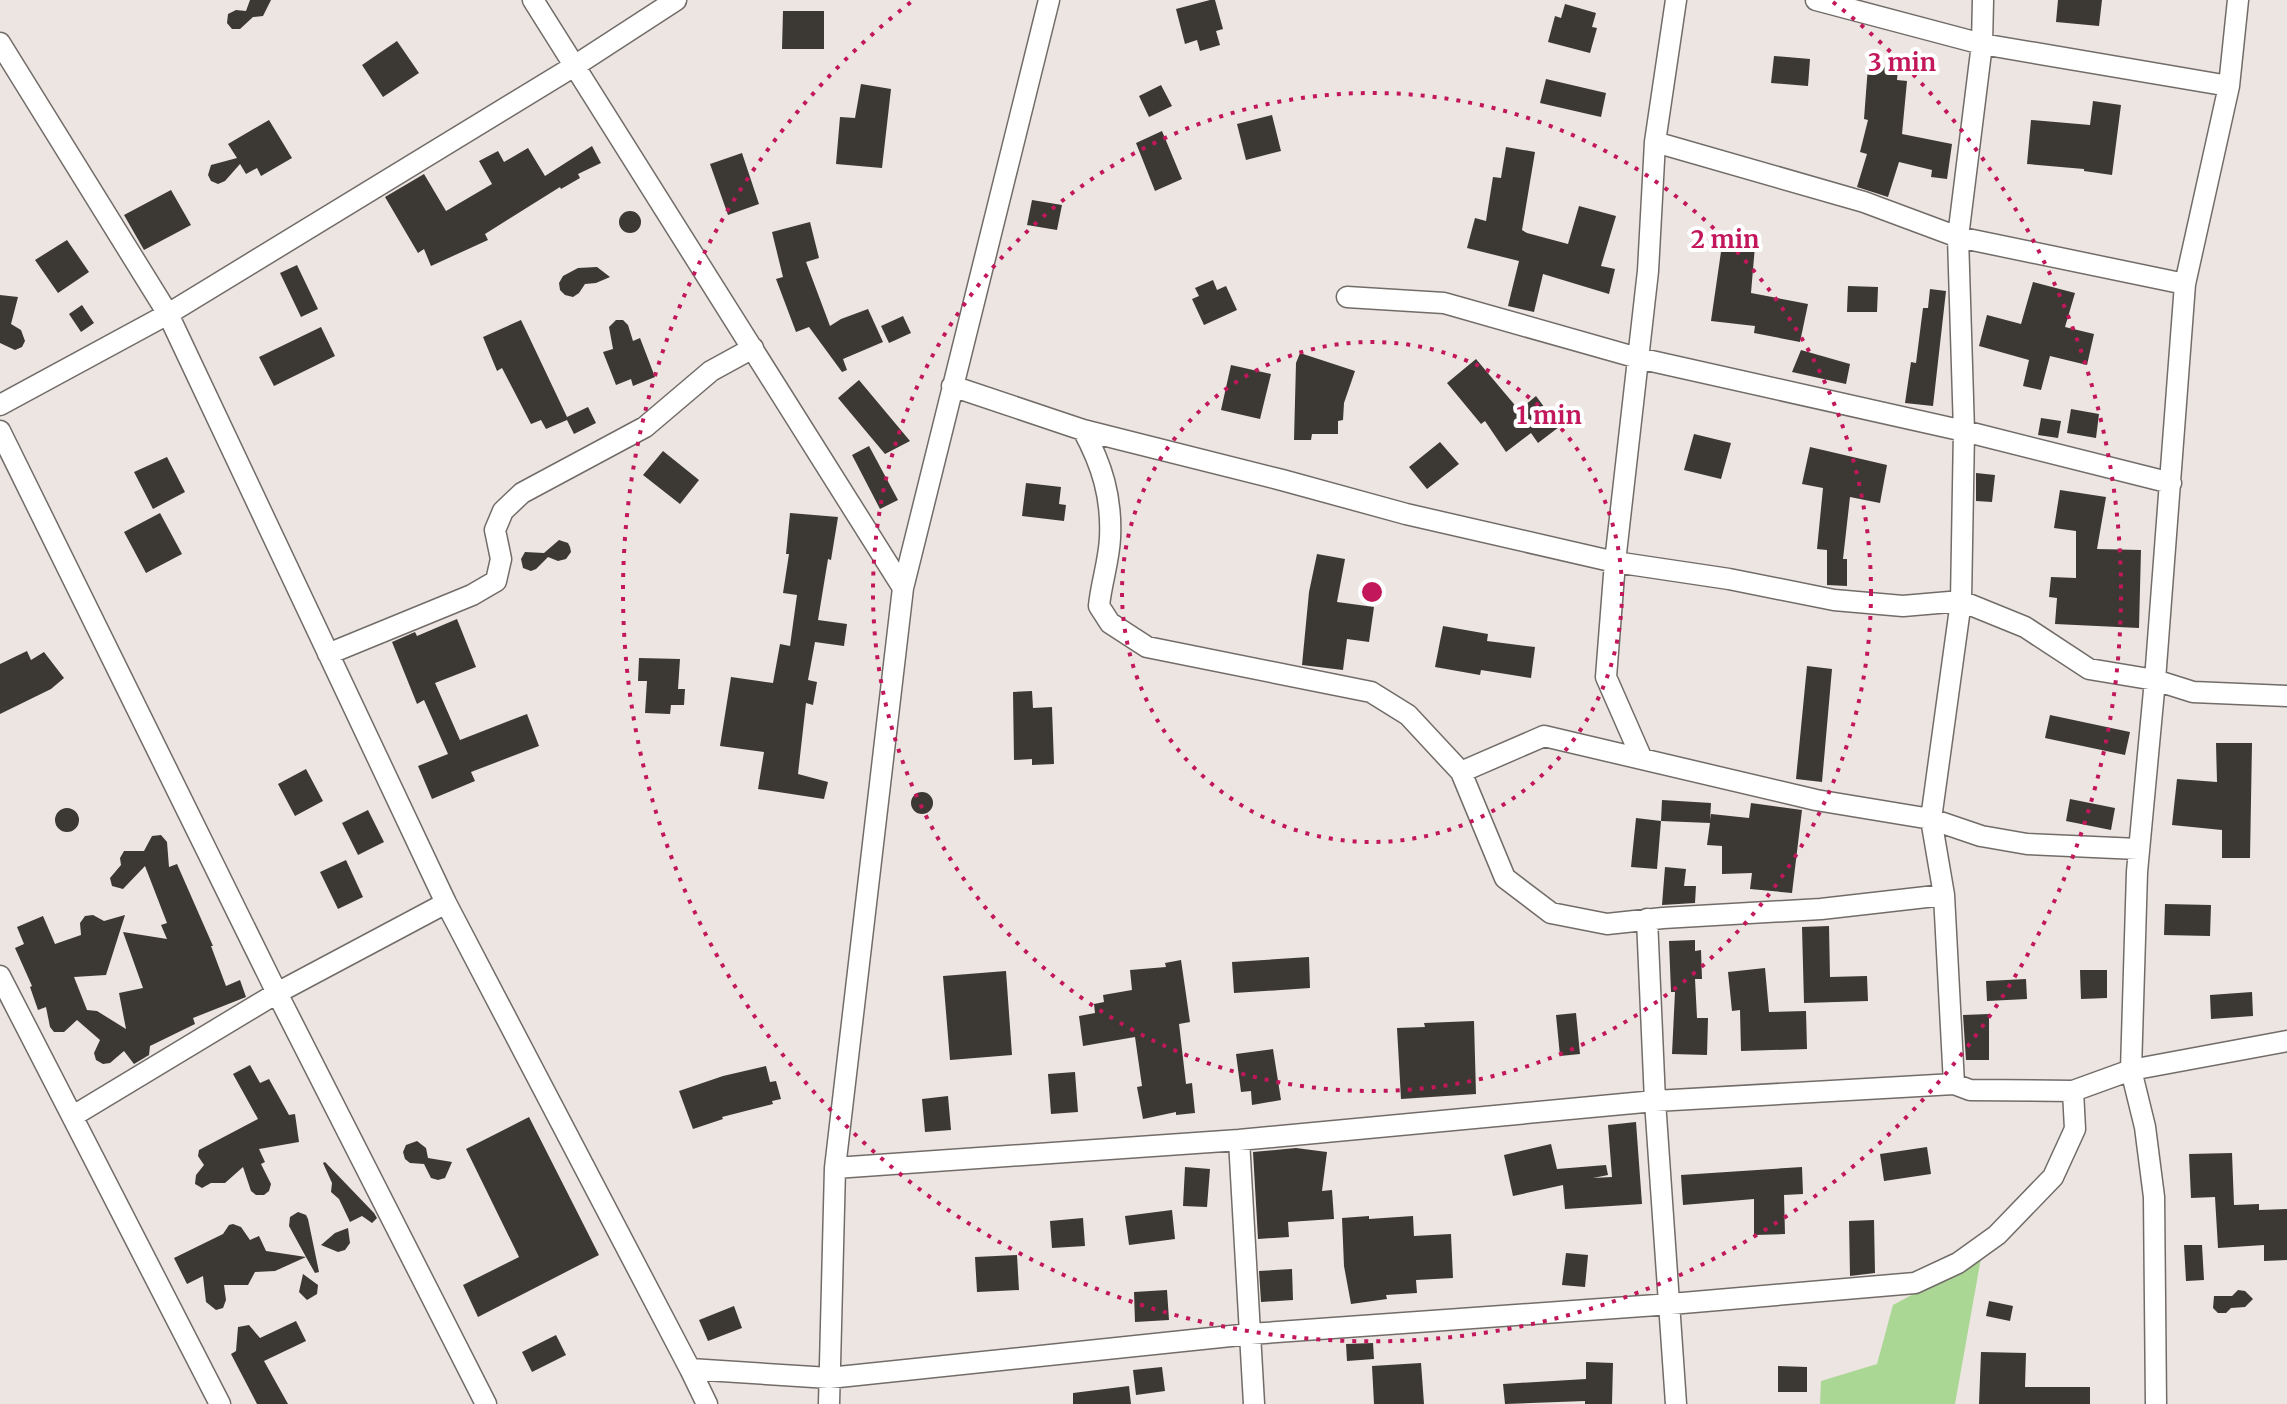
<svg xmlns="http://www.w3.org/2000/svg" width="2287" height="1404" font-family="Merriweather,serif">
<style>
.green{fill:#aad894}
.building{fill:#3c3833}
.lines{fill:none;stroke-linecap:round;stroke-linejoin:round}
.minor-casing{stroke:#726c68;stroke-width:23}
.minor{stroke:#fff;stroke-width:20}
.ring{fill:none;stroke:#c2185b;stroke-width:4;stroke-dasharray:4 8}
.centre{fill:#c2185b;stroke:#fff;stroke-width:4}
.ring-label{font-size:24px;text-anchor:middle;font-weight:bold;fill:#c2185b;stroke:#fff;stroke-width:8;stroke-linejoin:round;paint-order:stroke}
</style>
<rect width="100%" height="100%" fill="#ece5e1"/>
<!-- green -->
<path class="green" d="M1981,1258L1955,1404H1820L1821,1381L1877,1364L1893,1305Z"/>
<!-- building -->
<path class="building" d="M250,0H271L263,16L253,17L240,29H232L227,23L228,14L236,10L246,11Z
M1210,0H1215L1223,29L1216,31L1220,45L1200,51L1197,40L1185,44L1176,9Z
M2058,0H2102L2099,26L2056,22Z
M1565,4L1596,13L1592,27L1597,28L1590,53L1548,42L1555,16L1561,18Z
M783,11H824V49H782Z
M397,41L419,73L383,97L362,65Z
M1774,56L1810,59L1808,86L1771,83Z
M1868,66L1898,69L1897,80L1907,81L1902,134L1952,144L1947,179L1931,177L1932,170L1899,162L1888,197L1857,187L1867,154L1860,152L1868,120L1864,119Z
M1546,79L1606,93L1601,117L1540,103Z
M861,84L891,89L882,168L836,164L840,117L855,118Z
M1161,85L1172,106L1149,117L1139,96Z
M2093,101L2121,105L2112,175L2084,171V169L2027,164L2031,120L2090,125Z
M1272,115L1281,151L1246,160L1237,124Z
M269,120L292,158L261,176L257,168L246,174L240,164L225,181L218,184L211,181L208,175L211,165L237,158L228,144Z
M1162,131L1182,179L1155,191L1136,143Z
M592,146L601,163L578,174L580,178L561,189L560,187L485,234L488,240L431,266L424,249L418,253L385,197L424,174L446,211L492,184L479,161L498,151L504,162L528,148L545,176Z
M1506,147L1535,152L1522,230L1527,233L1568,244L1579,206L1616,216L1601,266L1615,269L1609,294L1543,274L1534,312L1508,306L1519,261L1467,248L1475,218L1486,221L1493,177L1501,178Z
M742,153L759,204L728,215L710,164Z
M171,190L191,225L144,250L124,215Z
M1032,200L1062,205L1057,230L1027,225Z
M619 222a11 11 0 1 1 22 0a11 11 0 1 1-22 0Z
M810,222L819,258L806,262L830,326L841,319L868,309L883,342L843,359L847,370L842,372L809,327L796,332L776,279L783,277L772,232Z
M1724,231L1756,234L1751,293L1808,304L1800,342L1754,333L1755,326L1711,321Z
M67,240L89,272L58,293L35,260Z
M297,265L318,309L301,317L280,273Z
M597,267L610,277L596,283L585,284L579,293L573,297L565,295L560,290L559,283L563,276L578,268Z
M1213,280L1217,290L1226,286L1237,310L1204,325L1192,299L1199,296L1195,288Z
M2033,282L2075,293L2065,327L2094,334L2087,365L2050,356L2041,390L2023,386L2029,360L1979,346L1987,315L2021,324Z
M1848,286L1878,287L1877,312H1847Z
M1930,289L1946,291L1933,406L1905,403L1911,362L1916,363L1923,308H1928Z
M0,295L18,297L11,324L21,330L25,341L22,347L15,350L0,343Z
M82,305L94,323L81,332L69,314Z
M903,316L911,333L889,343L881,326Z
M521,320L567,417L588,407L596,423L574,434L567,420L546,429L541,420L531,424L502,368L497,371L483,337Z
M616,320H623L628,325L633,341L640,338L655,377L633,386L631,379L616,385L603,352L613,349L609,327Z
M321,327L335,356L274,386L259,357Z
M1801,350L1850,364L1846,384L1792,372Z
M1300,353L1355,371L1344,403L1343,420L1338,421V434H1312L1311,440H1294L1296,363Z
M1476,359L1519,410L1536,396L1559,427L1538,443L1531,433L1506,452L1485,421L1481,424L1447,383Z
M1231,365L1271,374L1260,419L1221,410Z
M859,380L910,441L885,454L838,398Z
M2071,409L2099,414L2096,438L2067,433Z
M2041,418L2061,421L2058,438L2038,435Z
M1694,434L1731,443L1721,479L1684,470Z
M1440,442L1459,464L1427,489L1409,467Z
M869,446L898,500L880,509L852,455Z
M1810,447L1887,465L1880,503L1850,497L1843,559H1847V586L1827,585V550L1817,549L1823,488L1802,484Z
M663,451L699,480L680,504L643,475Z
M167,457L185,492L153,509L134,472Z
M1976,473L1995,475L1992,502L1976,501Z
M1026,483L1061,487L1059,504L1066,505L1064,521L1022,516Z
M2060,490L2106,497L2097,549L2141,550L2139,628L2055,624L2057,598L2049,597L2051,577L2076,578V531L2054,528Z
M160,513L182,554L146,573L124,532Z
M790,513L838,517L831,560L828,559L818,620L847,624L844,646L815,642L808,680L817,682L813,705L806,703L798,774L828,782L824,799L758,789L764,752L720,746L731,677L773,683L780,644L790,646L797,595L783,593L789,554H786Z
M559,540L568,543L570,547L571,552L566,559L558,561L548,557L536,569L531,571L523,568L521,559L525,552L544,553Z
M1317,554L1345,559L1337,602L1374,607L1369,642L1347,639L1343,670L1302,665L1309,592Z
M457,619L476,667L435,683L460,740L527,714L539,746L471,772L475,781L432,799L418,766L448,754L424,700L417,704L392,642L415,632L417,636Z
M1443,626L1488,634L1487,641L1535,647L1531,678L1481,670L1480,675L1435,667Z
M27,651L31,660L44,652L64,678L51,689L0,714V664Z
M639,658L680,659L678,689H685L684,705H671L670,714L645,713L647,681H638Z
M1807,666L1832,669L1822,782L1796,779Z
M1032,691L1033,708L1052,707L1054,764L1032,765V759L1014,760L1013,692Z
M2050,715L2130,732L2125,755L2045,738Z
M2216,743H2252L2250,858H2222V830L2172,825L2177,779L2217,782Z
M306,769L323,801L295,816L278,784Z
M911 803a11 11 0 1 1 22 0a11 11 0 1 1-22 0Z
M2070,799L2115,808L2111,830L2066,821Z
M1662,800L1711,803L1710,820L1711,814L1749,818L1751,803L1802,810L1792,893L1750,889L1752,873L1722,874V846L1707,845L1710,823L1661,821Z
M55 820a12 12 0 1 1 24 0a12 12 0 1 1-24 0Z
M368,810L384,842L358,855L342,823Z
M1636,818L1661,821L1657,869L1631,867Z
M161,835L167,842L169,867L177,864L213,946H211L226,986L240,980L246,997L193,1018L195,1024L150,1046L149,1055L134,1064L124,1051L110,1063L103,1064L96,1060L94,1053L100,1040L77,1020L64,1032H54L50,1027L46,1007L38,1010L30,987L32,986L15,948L24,944L17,927L43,916L55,944L81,935L80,923L85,916L93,915L104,921L125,915L106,975L74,977L87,1010L97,1011L126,1029L119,993L143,988L123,932L167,939L161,925L167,923L145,866L123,889L112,886L110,878L121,865L120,858L124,851H144L152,836Z
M346,860L363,897L338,909L320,872Z
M1665,867L1686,869L1684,886H1696L1695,903L1662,905Z
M2165,904L2211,905L2210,936L2164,935Z
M1829,926L1830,977L1867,976L1868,1001L1804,1003L1802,927Z
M1695,940V951L1701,950L1702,979H1695L1697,1018H1708L1707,1055L1672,1054L1675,992H1671L1669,941Z
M1309,957L1310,988L1234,993L1232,962Z
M1181,960L1190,1022L1179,1024L1186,1084L1192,1083L1195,1113L1176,1115V1112L1143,1119L1137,1087L1142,1086L1135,1037L1083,1046L1079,1016L1095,1013L1094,1004L1104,1002L1103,995L1132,990L1130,970L1166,967L1165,963Z
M1765,968L1769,1012L1806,1011L1807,1049L1741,1051L1740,1010L1732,1011L1728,972Z
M2080,970H2107V998L2081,999Z
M1006,971L1012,1055L950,1060L943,976Z
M2026,979L2027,999L1987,1001L1986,981Z
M2252,992L2253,1016L2211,1019L2210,995Z
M1576,1013L1580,1054L1560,1056L1556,1015Z
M1989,1014V1060H1966L1963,1015Z
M1474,1021L1476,1094L1401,1099L1397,1028L1425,1027L1424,1023Z
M1273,1049L1281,1100L1252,1105L1251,1091L1241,1092L1236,1054Z
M250,1065L260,1083L269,1079L289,1115L295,1114L299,1142L259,1149L265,1162L261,1164L271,1184L269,1191L264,1195H256L251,1191L243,1167L225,1183H211L202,1188L195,1184L196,1175L204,1165L198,1156L199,1150L258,1119L233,1074Z
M766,1066L770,1082L776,1081L781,1099L772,1101L773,1104L722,1117L723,1119L693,1129L679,1091L723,1076Z
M1075,1072L1078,1112L1051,1114L1048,1074Z
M948,1096L951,1130L925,1132L922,1099Z
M529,1117L599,1255L478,1317L463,1285L519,1257L466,1149Z
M1636,1122L1642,1204L1565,1209L1563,1185L1513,1196L1504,1155L1551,1144L1557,1169L1606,1165L1608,1175L1593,1178L1612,1177L1608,1125Z
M417,1141L426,1148L428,1158L452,1162L445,1178L438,1180L431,1178L424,1164L410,1163L405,1159L403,1152L406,1145Z
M1927,1147L1931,1174L1884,1181L1880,1154Z
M1296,1148L1327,1152L1322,1191L1332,1190L1334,1219L1288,1222L1289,1237L1258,1239L1253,1152Z
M2232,1153L2234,1205L2259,1204V1210L2287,1209V1260L2264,1261V1245L2218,1248L2215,1197L2191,1198L2189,1154Z
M325,1162L374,1213L377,1218L372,1223L362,1216L350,1222L339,1199L331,1192L332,1183L323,1163Z
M1185,1167L1210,1169L1207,1207L1183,1206Z
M1802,1167L1803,1194L1784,1195L1785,1234L1754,1235V1199L1683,1205L1681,1175Z
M1172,1210L1175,1239L1129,1245L1125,1216Z
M298,1212L306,1215L308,1219L319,1272L315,1273L306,1257L275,1271L255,1272L248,1285H224L226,1300L223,1308L216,1310L206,1302L203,1276L187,1284L174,1258L223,1234L229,1225L233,1224L241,1227L250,1240L259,1236L266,1251L306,1257L289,1226L290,1217Z
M1369,1216V1219L1413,1216L1414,1236L1451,1234L1453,1278L1416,1280L1417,1293L1386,1295L1387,1299L1351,1304L1344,1266L1342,1218Z
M1083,1218L1085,1246L1052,1248L1050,1221Z
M1874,1220L1875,1273L1850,1276L1849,1221Z
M348,1228L350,1243L345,1250L338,1252L321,1245L335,1233Z
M2184,1245H2202L2204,1280L2186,1281Z
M1566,1253L1588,1255L1585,1287L1562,1285Z
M1017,1255L1019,1290L977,1292L975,1257Z
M1292,1269L1293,1300L1261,1302L1259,1271Z
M303,1274L318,1285L317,1294L307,1300L299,1292Z
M1167,1290L1169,1320L1135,1322L1134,1292Z
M2238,1290L2245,1291L2253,1299L2245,1307L2231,1308L2226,1313H2218L2213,1308L2214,1296H2232Z
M1989,1301L2013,1306L2010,1321L1986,1316Z
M734,1306L742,1328L708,1341L699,1320Z
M296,1321L306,1341L264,1361L288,1404H257L231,1354L236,1351L238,1327L249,1325L260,1338Z
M556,1335L566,1355L532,1372L522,1352Z
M1373,1343L1374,1359L1347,1361L1346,1344Z
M1981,1352L2026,1353L2025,1387H2090V1404H1979Z
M1586,1362L1613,1363L1612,1404H1585V1401L1505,1404L1503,1384L1586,1379Z
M1421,1363L1424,1404H1374L1372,1366Z
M1778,1366L1807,1367V1392H1778Z
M1162,1367L1165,1391L1136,1395L1133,1370Z
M1129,1386L1131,1404H1073V1393Z"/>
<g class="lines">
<defs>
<path id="minor" d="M533,0L903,588L835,1168L829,1404
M1676,0L1655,142L1648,271L1615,562L1729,579L1834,600L1903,606L1961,601L2025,627L2089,669L2155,680L2193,692L2287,696
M1816,0L1982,44L2229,86
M0,43L168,314L446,903L690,1369L829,1378L1250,1334L1671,1304L1915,1283L1958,1263L1997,1235L2053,1177L2075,1129L2073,1091
M1655,142L1864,202L1958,237L2185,284
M1347,297L1444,303L1638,358L1964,431L2171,483
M952,386L1083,430C1102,465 1112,497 1110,538C1109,561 1101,584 1099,606L1110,623L1147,647L1371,692L1408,715L1461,772L1505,878L1551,913L1607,924L1663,918L1821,909L1944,895
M0,405L168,314L576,65L676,0
M1083,430L1282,480L1406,514L1615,562L1606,677L1642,759
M0,431L277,993L486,1404
M903,588L1049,0
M328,654L472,595L496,581L501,559L495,530L503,511L522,493L645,427L711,371L753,348
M1461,772L1544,736L1816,800L1931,819L1981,836L2027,844L2138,849
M1647,919L1655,1101L1676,1404
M0,976L220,1404
M1954,1084L1944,895L1931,819L1961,601L1964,431L1958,237L1982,44L1983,0
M73,1116L277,993L446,903
M1239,1140L1254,1404
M835,1168L1239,1140L1655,1101L1954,1084L1970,1090L2073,1091L2131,1070L2287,1041
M690,1369L707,1404
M2156,1404L2154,1197L2145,1127L2131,1070L2137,872L2155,680L2185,284L2229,86L2238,0"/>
</defs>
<!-- minor casing -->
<use href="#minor" class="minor-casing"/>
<!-- minor -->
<use href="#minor" class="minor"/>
</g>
<!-- distance rings -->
<g class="ring">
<circle cx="1372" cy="592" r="250"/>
<circle cx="1372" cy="592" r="499"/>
<path d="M1833 2A749 749 0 1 1 911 2"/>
</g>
<circle cx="1372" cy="592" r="12" class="centre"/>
<g class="ring-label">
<text x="1902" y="71">3 min</text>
<text x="1725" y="248">2 min</text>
<text x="1549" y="424">1 min</text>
</g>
</svg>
